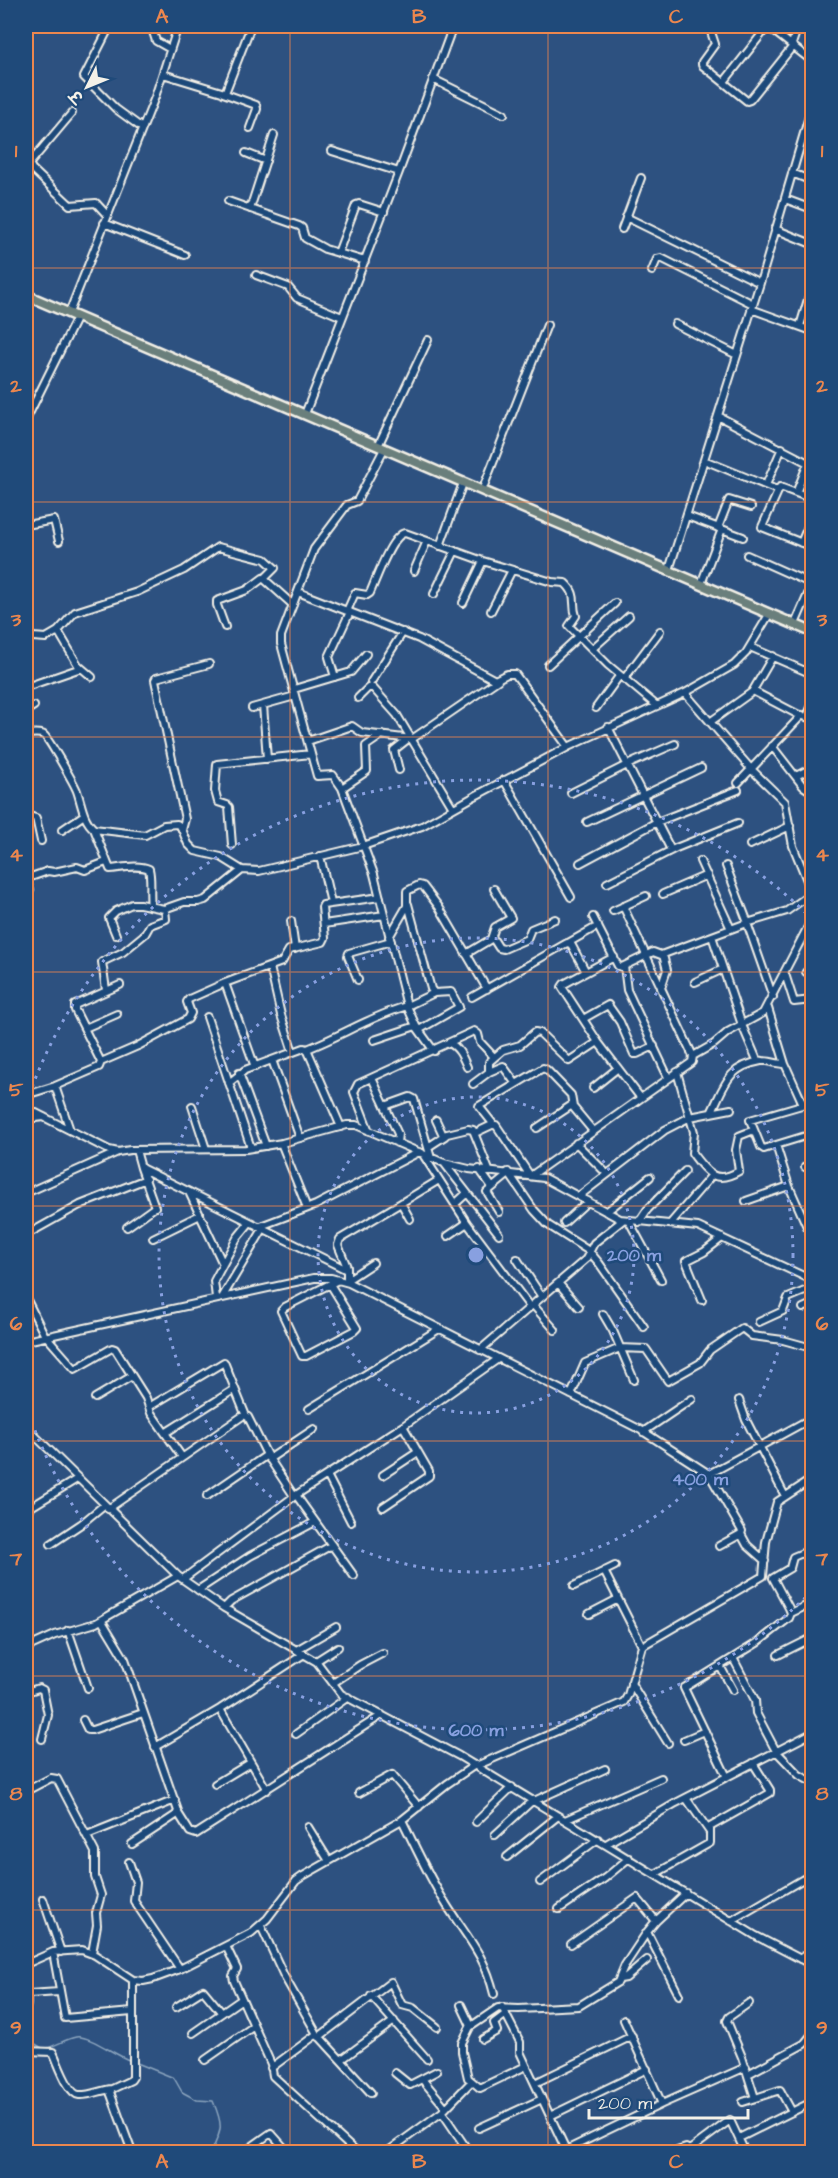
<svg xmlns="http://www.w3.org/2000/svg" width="838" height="2178" font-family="'Architects Daughter','Playpen Sans Deva',sans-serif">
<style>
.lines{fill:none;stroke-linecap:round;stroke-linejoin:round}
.stream{stroke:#8ca5be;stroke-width:1.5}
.minor-casing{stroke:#f4f1e8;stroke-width:10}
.major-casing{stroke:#f4f1e8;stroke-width:13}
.minor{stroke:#1f4a7a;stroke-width:6}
.major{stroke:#6b7f7c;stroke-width:8}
.grid{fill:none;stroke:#ec874e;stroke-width:1.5;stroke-opacity:0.55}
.ring{fill:none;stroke:#88a0e0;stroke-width:3;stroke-dasharray:3 6}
.centre{fill:#88a0e0;stroke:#1f4a7a;stroke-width:3}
.ring-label{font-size:18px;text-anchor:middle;font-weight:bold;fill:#88a0e0;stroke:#1f4a7a;stroke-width:5;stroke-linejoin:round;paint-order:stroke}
.neatline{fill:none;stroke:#ec874e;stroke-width:2}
.grid-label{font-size:20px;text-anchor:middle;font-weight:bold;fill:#ec874e}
</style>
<rect width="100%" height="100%" fill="#2d5180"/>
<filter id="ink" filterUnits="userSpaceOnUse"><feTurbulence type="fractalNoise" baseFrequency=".0167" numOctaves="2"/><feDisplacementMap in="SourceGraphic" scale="12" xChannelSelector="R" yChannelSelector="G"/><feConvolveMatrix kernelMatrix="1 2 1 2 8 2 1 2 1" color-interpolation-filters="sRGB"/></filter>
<g filter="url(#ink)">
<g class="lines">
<!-- stream -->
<path class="stream" d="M26,2037L30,2041L44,2049C55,2046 66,2039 76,2037C89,2035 115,2055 129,2060
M137,2063L174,2078L182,2092L197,2100L213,2101C223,2125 223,2129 211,2152"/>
<defs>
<path id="minor" d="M110,26L84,77L116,109L142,128
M151,26L156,41L170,49
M709,26L715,44L702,62V65L747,101L750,100L793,46
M767,26L812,61
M792,44L798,26
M163,74L225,93L251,26
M433,79L504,114
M724,82L768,26
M223,93L256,105L257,109L250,128
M332,151L399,172
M246,153L266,161
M26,158L32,169L70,205L96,203L107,215
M29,164L72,113
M792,173L812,181
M785,199L812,209
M228,201L299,226L302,228L305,238L325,249L365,261
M250,209L274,135
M626,217L760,283
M104,223L185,255
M622,229L641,178
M775,229L812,244
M338,253L356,205L359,204L384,212
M652,271L657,259L661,258L753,304
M256,275L288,287L297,298L342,317
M751,309L812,331
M69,313L155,97L178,26
M675,324L737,355
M800,326L812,286
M305,414L399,172L453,26
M718,416L812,465
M26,420L77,317
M378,446L428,340
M704,460L777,490
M766,485L782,448
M482,491L547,325
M796,493L808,463
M812,499L780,487L762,527L812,547
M687,516L743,537
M26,525L54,520L59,541
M718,528L729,500L751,507
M801,543L809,524
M440,546L463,483
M747,555L812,584
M669,570L760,283L812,106
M414,571L427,541
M701,584L722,529
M298,592L419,639L495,680L507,674H515L568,747
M434,594L455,551
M463,603L483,561
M347,611L355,593L367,595L370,593C376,580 391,535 405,533L483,561L552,582L565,583C579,596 571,602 576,616L569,626L608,665L657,706
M491,611L512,570
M795,624L812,585
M225,627L217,605V601L247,590L263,578L293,605
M26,631L33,637L46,638L58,631L75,612L137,592L184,570L218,547L265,559L275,568L265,578
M58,631L78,665L92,677
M750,647L812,674
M592,649L629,616
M548,665L615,603
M335,677L329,657L350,612
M624,679L660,631
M371,682L403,632
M26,687L81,668
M294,689L351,672L366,654
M753,691L797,714L812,719
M685,693L751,769L785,802L793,846L812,893
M358,698L368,688H373L397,715L453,808
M263,705L267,759
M252,708L295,696
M596,708L620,675
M26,711L34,706
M807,717L812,705
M710,722L752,692L773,656
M608,727L671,850
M26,734C31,734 39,732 44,735C47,736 75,785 77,791C82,805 83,820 94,829L145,835L164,825L177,824L181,827L188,844L195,851L221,857L242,870L259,871L363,846L422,826L475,796L568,747L685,693L734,665L746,653L770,613
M308,741L352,726L362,733L412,739L498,680
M772,746L803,786L812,792
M399,770L394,750L408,739
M796,776L812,768
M504,780L571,897
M738,783L802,715
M342,788L333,775L317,776L281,644V636L314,549L347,505L357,501L384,449
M571,793L627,765L675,744
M26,815L36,818L41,841
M587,822L701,768
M94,829L110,869C122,868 138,864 149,869C152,881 149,893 151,906
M62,830L84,815
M182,830L185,819L155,680L156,678L209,664
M232,845L229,807L227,805L218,802L215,791L217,764L311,754
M750,845L790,826
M320,856L331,903
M700,861L731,929
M580,863L657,822L738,790
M726,866L748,923
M607,883L676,848L738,823
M26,892L30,890L26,880L28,878L48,871L54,872L77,867L85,870L106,862
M663,894L707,875
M408,904L431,989L434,993L451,992L459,1007L419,1030
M623,906L661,987
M613,911L646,896
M593,917L618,966L622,967L653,952L661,955L747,923L787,911L812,893
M291,921L295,949
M747,923L773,997
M324,924L384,915
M116,935L109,918L116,911L132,904H140L164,909L184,902H198L205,900L242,870
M712,936L742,1025L757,1060L763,1061
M389,937L407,906V891L419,885L423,886L439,907L487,989
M492,937L499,948L504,949L527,939L531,929L555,919
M568,943L598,926
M466,954L491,939L495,927L511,918L494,889
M614,957L564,984L562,987L598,1042L640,1097
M624,966L627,990L668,1077
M270,967L281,1015L293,1052
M806,972L812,970
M785,974L794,1002L812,1000
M358,980L348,956L349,953L391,941
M695,982L723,969
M225,983L255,1067
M106,990L102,962L123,952L145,934L150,925L166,919L165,909
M472,997L567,943L571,944L586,972
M768,1008L785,1064L803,1104
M207,1017L251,1148
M583,1019L608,1005L620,1022L634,1054H637L654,1046
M85,1028L117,1014
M374,1040L416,1026
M449,1043C459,1047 463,1058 467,1067
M307,1049C341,1036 371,1016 407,1006L374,874L342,788L367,771L366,746L382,735
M434,1051L416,1026L407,1006L434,993
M693,1056L714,1044L728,1032L763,1013L812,919
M272,1060L300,1138
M101,1062L138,1046L188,1019L191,1013L187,1002L189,999L225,983L282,962L289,950L323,942L325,938L322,907L323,905L380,897
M489,1072L503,1066L516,1084
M677,1072L694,1132L692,1153C707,1173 715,1185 739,1171L736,1150L739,1136L754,1130
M239,1073L266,1146
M372,1078L385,1106L410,1097L414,1099L431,1158
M229,1083L245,1070L304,1048L307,1049L341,1127
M473,1084L489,1072V1062L503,1050L520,1045L535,1032L540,1033L569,1061L598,1042
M55,1086L70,1130
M593,1088L618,1068
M26,1095L55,1086L99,1067L101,1062L75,1010V1005L120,985
M192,1106L206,1149
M385,1106L398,1134L397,1143
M26,1108L109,1150L118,1152L130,1150L246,1149L282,1143L347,1125H356L444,1163L469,1169L544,1178L620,1219L698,1227L812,1280
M711,1113C725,1085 727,1067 761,1061C767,1060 777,1064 785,1064
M26,1119L44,1117
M436,1120L443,1135L468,1129L473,1130L489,1170
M494,1125L479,1106L543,1068L547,1070L571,1095L573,1107L593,1131
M537,1128L572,1105
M369,1131L354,1092L358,1084L474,1031L478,1034L480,1042L494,1057
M475,1133L492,1125H496L529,1174
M812,1134L776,1145L789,1186L812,1238
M281,1143L307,1208
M576,1143L607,1174
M776,1145L764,1149L761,1147L750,1120L812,1102
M428,1147L445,1136
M136,1150L141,1168L347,1270
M422,1153L467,1223L530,1307
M444,1163L499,1234
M805,1167L812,1164
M479,1169L492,1187
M508,1172L534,1210L548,1225L589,1251L599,1263L644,1327
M532,1175L692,1062L693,1056L661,988L667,970L663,955
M189,1192L223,1264
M26,1193L118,1152
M579,1196L665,1130L690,1117L731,1109
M746,1201L789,1186
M401,1203L439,1180
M455,1204L467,1193
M499,1212L487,1192L509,1174
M606,1212L650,1177
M629,1221L661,1280
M639,1222L647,1210L685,1171
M564,1223L588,1201
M670,1224L712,1175
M127,1227L155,1207L141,1168
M258,1227L316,1205L419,1152
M26,1235L80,1205L146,1179
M448,1236L467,1223
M153,1238L200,1215
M517,1259L542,1297
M347,1280L373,1263
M347,1282V1267L338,1245L340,1239L401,1203L410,1219
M558,1283L579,1307
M330,1284L357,1328L354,1331L306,1356H302L281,1311L285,1307L338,1280
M223,1296L263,1229
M26,1298L45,1336
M216,1298L214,1281L237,1238L250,1222
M702,1300L686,1261L704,1252L722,1238
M533,1305L555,1330
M803,1308L812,1304
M603,1314L613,1331L634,1380
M759,1322L783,1311L788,1298L812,1288
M46,1336L75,1369L112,1348L115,1349L146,1398L151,1413L182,1457
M26,1341L314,1278H331L349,1283L641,1430L709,1474L742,1531L741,1534L719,1546
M480,1350L586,1259L594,1243L623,1220
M571,1395L585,1363L620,1348L646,1349L668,1381L700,1363L710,1350L742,1328L752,1336L783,1340L812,1348
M95,1398L132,1376
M739,1400L746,1420L785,1496
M149,1407L224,1362L246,1416
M309,1409L439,1329
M26,1427L178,1576L224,1608L317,1662L341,1694L459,1756L756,1936L812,1965
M643,1432L692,1399
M165,1433L235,1389
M269,1459L314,1429
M709,1474L812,1418
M327,1475L351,1522
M383,1475L418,1452
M296,1495L354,1576
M207,1496L267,1455
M383,1507L429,1476V1471L403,1426
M108,1509L244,1415L248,1417L267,1455L294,1496
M26,1510L77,1479
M741,1534L747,1545L765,1561
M51,1544L81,1524L104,1505
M604,1571L642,1646
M183,1579L296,1495L403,1426L498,1359
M574,1586L615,1566
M198,1590L250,1556L315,1522
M224,1608L231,1601L332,1545
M791,1613L812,1603
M589,1614L618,1599
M102,1621L125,1659L178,1811L176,1815L132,1844
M68,1630L88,1688
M26,1648L55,1635L96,1623L178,1576
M298,1649L336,1627
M778,1655L812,1638
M733,1658L755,1700L756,1713L776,1751L799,1775L812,1782
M316,1661L338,1647
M720,1666L733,1690
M333,1683L360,1665L383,1653
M631,1683L668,1743
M26,1692L39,1688L43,1690L48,1715L42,1739
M220,1709L267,1790
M83,1720L88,1730H92L143,1713
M296,1734L348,1697
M684,1740L705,1731
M155,1747L220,1709L304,1654
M476,1766L624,1702L628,1695L642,1646L763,1576L766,1542L777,1502L812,1479
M727,1777L684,1688L757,1643L789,1618L791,1613L789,1608L773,1578L790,1568L793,1557L812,1549
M215,1784L250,1763
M26,1791L51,1778L57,1779L95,1852V1877L101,1895L96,1913L97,1925L92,1953
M359,1793L392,1775L419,1807
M686,1798L709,1831
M534,1801L605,1769
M178,1813L190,1832L196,1834L382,1715
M402,1820C416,1848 429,1877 446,1904C467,1938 484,1953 494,1994
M565,1820L661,1778
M476,1822L512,1787
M308,1827L329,1861
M87,1835L175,1800
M495,1835L533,1800
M606,1844L676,1803L812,1733
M507,1857L558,1816
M129,1862L136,1882L134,1901L180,1969
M655,1874L710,1843V1827L770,1793V1790L753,1763
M540,1882L598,1839
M43,1899L61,1952
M559,1909L605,1878L629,1858
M731,1921L812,1874
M261,1926L284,1976L317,2034L371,2093
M647,1932L679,1995
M571,1944L637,1898L656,1921
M226,1946L237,1969L233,1976L234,1981L271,2064L273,2076L356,2152
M53,1952L65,2018L132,2012
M800,1959L812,1951
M26,1964L53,1952L82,1950L95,1955L133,1980L143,1981L153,1979L180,1969L251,1933L267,1919L296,1881L303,1876L402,1820L447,1784L475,1765
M620,1979L626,1978L647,1960
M371,1996L427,2059
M749,2003L729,2017L727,2021L742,2057L755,2098
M461,2005L471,2026
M176,2007L203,1990L222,2013
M502,2007L520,2042V2052L567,2152
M26,2008L27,2004V1997L29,1994L59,1992
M624,2020L662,2104
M193,2033L242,1999
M319,2037L391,1982L402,2005L413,2008L437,2027
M483,2039L497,2031L494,2023L506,2014
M26,2051L53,2052C58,2062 68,2094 79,2095C89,2096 101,2090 112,2089
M205,2060L254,2026
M341,2060L394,2021
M526,2066L480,2088L468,2078L462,2052V2043L470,2027L498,2008L519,2009L579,2006L618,1982L625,1965L647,1932L656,1921L686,1893
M271,2068L317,2034
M395,2073L410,2085L437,2071
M748,2074L804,2044L812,2034
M422,2079L446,2108
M535,2083L632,2036
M743,2102L780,2090L792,2112
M442,2112L469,2152
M550,2116L647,2069
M479,2128L542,2099
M739,2138L812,2102
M691,2149L730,2120L745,2152
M566,2150L662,2104L746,2067
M132,2152L110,2092L112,2089L131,2080L133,2077V1980
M244,2152L271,2133L288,2152
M387,2152L442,2112L471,2082
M674,2152L686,2148L693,2152"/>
<path id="major" d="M26,295L812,632"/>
</defs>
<!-- minor casing -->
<use href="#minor" class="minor-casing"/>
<!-- major casing -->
<use href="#major" class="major-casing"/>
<!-- minor -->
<use href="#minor" class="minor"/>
<!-- major -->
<use href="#major" class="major"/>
</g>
</g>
<!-- grid -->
<path class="grid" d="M290,26V2152M548,26V2152M26,268H812M26,502H812M26,737H812M26,972H812M26,1206H812M26,1441H812M26,1676H812M26,1910H812"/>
<!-- distance rings -->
<g class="ring">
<circle cx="476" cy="1255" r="158"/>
<circle cx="476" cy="1255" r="317"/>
<path d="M812 1591A475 475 0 0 1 26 1406M26 1104A475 475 0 0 1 812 919"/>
</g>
<circle cx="476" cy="1255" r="9" class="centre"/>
<g class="ring-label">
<text x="634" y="1261">200 m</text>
<text x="700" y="1485">400 m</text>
<text x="476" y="1736">600 m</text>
</g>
<!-- margin -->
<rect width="838" height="2178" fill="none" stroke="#1f4a7a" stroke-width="66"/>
<!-- north arrow -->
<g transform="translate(87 87) rotate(227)" stroke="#1f4a7a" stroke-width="4.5" paint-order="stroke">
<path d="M0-4.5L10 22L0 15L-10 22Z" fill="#f4f1e8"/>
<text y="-9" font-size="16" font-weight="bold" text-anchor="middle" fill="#f4f1e8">उ</text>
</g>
<!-- scale -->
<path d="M589 2109v9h159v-9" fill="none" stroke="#f4f1e8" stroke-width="3"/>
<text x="598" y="2109" font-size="18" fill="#f4f1e8" stroke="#1f4a7a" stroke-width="4.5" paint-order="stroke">200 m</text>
<rect x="33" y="33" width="772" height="2112" class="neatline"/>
<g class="grid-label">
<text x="162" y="23">A</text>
<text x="419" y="23">B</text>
<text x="676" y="23">C</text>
<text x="16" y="157">1</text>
<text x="822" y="157">1</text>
<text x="16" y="392">2</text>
<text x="822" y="392">2</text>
<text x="16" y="626">3</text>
<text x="822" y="626">3</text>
<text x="16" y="861">4</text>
<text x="822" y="861">4</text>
<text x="16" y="1096">5</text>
<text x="822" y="1096">5</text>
<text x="16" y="1330">6</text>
<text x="822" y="1330">6</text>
<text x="16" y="1565">7</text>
<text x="822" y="1565">7</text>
<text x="16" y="1800">8</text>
<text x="822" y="1800">8</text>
<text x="16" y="2034">9</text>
<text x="822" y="2034">9</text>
<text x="162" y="2168">A</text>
<text x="419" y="2168">B</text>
<text x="676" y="2168">C</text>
</g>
</svg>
